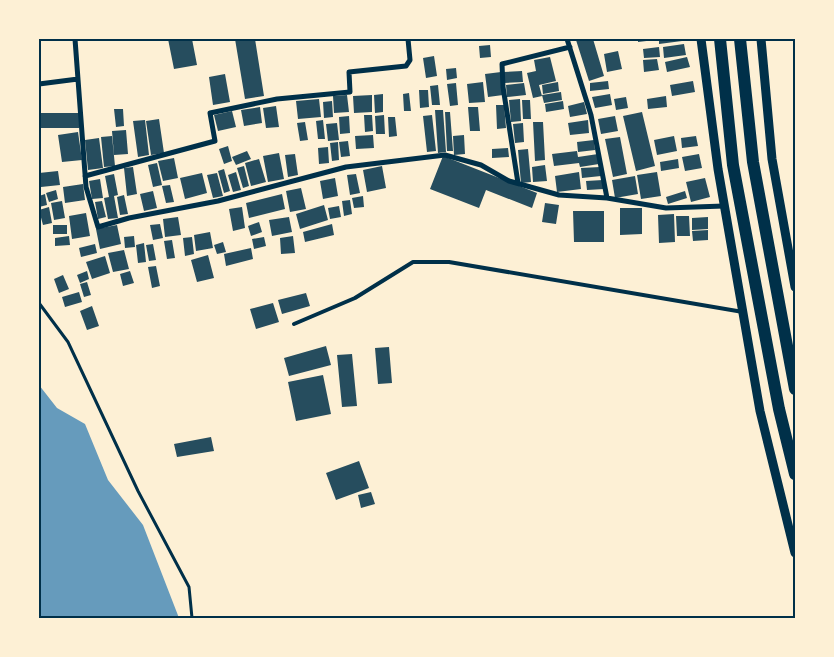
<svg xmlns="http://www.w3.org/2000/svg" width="834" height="657" font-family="'Work Sans',sans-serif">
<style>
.water{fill:#669bbc}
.building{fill:#264d5e}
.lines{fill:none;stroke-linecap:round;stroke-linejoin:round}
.path{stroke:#003049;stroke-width:3}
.service{stroke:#003049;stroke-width:4}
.minor{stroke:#003049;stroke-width:5}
.tertiary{stroke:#003049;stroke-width:9}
.trunk{stroke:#003049;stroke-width:12}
.neatline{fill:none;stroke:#003049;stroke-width:2}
</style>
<rect width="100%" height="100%" fill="#fdf0d5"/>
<!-- water -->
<path class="water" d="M39,385L57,408L85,424L108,480L143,525L179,618H39Z"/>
<!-- building -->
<path class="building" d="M168,39H192L197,65L174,69Z
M235,39H255L264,96L245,99Z
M580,39H593L604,76L589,81L576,40Z
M638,39H655V40L638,42Z
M659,39H682V41L659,44Z
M684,44L686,55L664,58L663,47Z
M490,45L491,57L480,58L479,46Z
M659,47L660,57L644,58L643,49Z
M618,51L622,69L607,72L604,54Z
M434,56L437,76L426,78L423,58Z
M550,57L556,81L539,85L542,96L533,98L527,73L536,71L534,60Z
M687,57L690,67L667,72L665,62Z
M657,59L659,70L644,72L643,60Z
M456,68L457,78L447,80L446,69Z
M522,71L523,82L504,83L503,72Z
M501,72L503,95L488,97L485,74Z
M225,74L230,102L213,105L209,77Z
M608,81L609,89L590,91V83Z
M693,81L695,92L672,96L670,85Z
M483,82L485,102L469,103L467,84Z
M558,82L559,91L543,94L542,85Z
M456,83L458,105L450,106L447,84Z
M524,83L526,95L507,97L506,85Z
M438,85L440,105H432L430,86Z
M419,90H428L429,107L420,108Z
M561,92L562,100L544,103L542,95Z
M409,93L411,111H404L403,94Z
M383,94V112L375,113L374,95Z
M610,94L612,105L595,108L592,97Z
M347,95L349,112L334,113L333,96Z
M372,95V112L354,113L353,96Z
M666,96L667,107L648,109L647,99Z
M626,97L628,108L616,110L614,99Z
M319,99L321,117L298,119L296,101Z
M520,99L521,121L511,122L509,100Z
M522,100H530L531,119H523Z
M332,101L333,117L324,118L323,102Z
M563,101L564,109L546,112L545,104Z
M584,102L587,114L570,117L568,106Z
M496,105H504L506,128L497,129Z
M276,106L279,127L266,128L263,108Z
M260,107L262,123L244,126L241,110Z
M468,107H478L480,131H470Z
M114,109H123L124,126L116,127Z
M435,110H443L446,152L438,153Z
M232,111L236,127L218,131L214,115Z
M445,112H450L453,151H447Z
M642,112L655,166L636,171L623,116Z
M39,113H79V128H39Z
M364,115H372L373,131L365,132Z
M384,115L385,134H376L375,116Z
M432,115L436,151L427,152L423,116Z
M349,116L350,133L340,134L339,117Z
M615,116L618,131L601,134L598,119Z
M388,117H395L397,136L389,137Z
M159,119L164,153L151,155L146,121Z
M145,120L149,155L138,157L133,121Z
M323,120L325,139H318L316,121Z
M588,120L589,133L570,135L568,123Z
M305,122L308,140L300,141L297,123Z
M533,122H543L545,160L535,161Z
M337,123L339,140L328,141L326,124Z
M523,123L524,142L515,143L513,124Z
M126,130L128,154L114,155L112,131Z
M78,132L82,160L62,162L58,135Z
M373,135L374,148L356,149L355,136Z
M464,135L465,154L454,155L453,136Z
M112,136L115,166L104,167L101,137Z
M674,136L677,151L657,155L654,140Z
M696,136L698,146L682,148L681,138Z
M620,137L627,174L613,177L605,139Z
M99,138L103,168L88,170L85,140Z
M594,140L595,150L578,152L577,142Z
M348,141L350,156L341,157L339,142Z
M338,142L339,160L332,161L330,143Z
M228,146L232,161L224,164L219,149Z
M328,147L329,163L319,164L318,148Z
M508,148L509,157L492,158V149Z
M528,149L531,182L521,183L518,150Z
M247,151L251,159L236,165L232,157Z
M577,151L578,157L598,154L599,164L580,167L579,163L554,166L552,154Z
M279,153L284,179L268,182L263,156Z
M295,154L298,175L288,177L285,155Z
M699,154L702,168L685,171L682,157Z
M443,156L537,193L532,208L486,190L479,208L430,189Z
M174,158L178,178L163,181L158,161Z
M259,159L266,182L251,186L245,163Z
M678,159L679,168L661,171L660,162Z
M157,163L162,185L153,187L148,165Z
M545,165L547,181L533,182L532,167Z
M244,166L249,186L243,188L237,168Z
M382,166L386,188L367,192L363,170Z
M133,167L137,194L127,196L124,168Z
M600,167L601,176L582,178L581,168Z
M224,169L230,191L224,193L218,171Z
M58,171L60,185L41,187L39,173Z
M236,172L241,190L233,192L228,175Z
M579,172L581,189L557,192L555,176Z
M657,172L661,196L641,199L637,175Z
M202,173L207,193L185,199L180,178Z
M217,173L223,196L213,198L207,175Z
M114,174L118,195L114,196L118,218L108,219L104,198L109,197L105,176Z
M356,174L360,193L350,195L347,175Z
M635,176L638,194L615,198L612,180Z
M335,178L338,196L323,199L320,181Z
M705,178L710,197L691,202L686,182Z
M100,179L103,198L92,199L89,181Z
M603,180L604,189L587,190L586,181Z
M83,184L85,200L65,203L63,187Z
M170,185L174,202L166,203L162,186Z
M301,188L306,209L290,212L286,191Z
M56,190L58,199L49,202L46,193Z
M153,191L157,208L144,211L140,194Z
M685,191L687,198L668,204L666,197Z
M45,194L47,205L39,207V196Z
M282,194L285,209L249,218L246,203Z
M124,195L128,214L120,215L117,197Z
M363,196L364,207L354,208L352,198Z
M350,200L352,214L344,216L342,201Z
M62,201L65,218L54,220L51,203Z
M102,201L106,217L98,219L95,202Z
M545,203L559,205L556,224L542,222Z
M324,205L328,220L300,229L296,214Z
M339,206L341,217L330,219L328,208Z
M49,207L52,223L43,225L39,210Z
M242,207L245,228L233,231L229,209Z
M620,208H642V234L620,235Z
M573,211H604V242H574Z
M86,213L90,236L72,239L69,216Z
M674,214L675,242L659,243L658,215Z
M676,216H689L690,236H677Z
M178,217L181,235L165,237L163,219Z
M289,217L292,232L272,236L269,220Z
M708,217V229L692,230V218Z
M259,222L262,232L251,236L248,226Z
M160,224L163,238L153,240L150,225Z
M332,224L334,235L305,242L303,232Z
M53,225H67V234H53Z
M117,225L121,244L100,249L96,229Z
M708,230V240L693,241L692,231Z
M210,232L213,248L196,251L194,235Z
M69,236L70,245L55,246V238Z
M134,236L135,247L125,248L124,237Z
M293,236L295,253L281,254L280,238Z
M192,237L194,254L185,256L183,238Z
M264,237L266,246L254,249L252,239Z
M172,240L175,258L167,259L164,241Z
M223,242L226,252L217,254L214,245Z
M144,243L146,262L138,263L136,245Z
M95,244L97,253L81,257L79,248Z
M153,244L156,260L149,261L146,245Z
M251,248L253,259L226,266L224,254Z
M124,250L129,269L113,272L108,253Z
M208,255L214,278L197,282L191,260Z
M105,256L110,273L92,279L86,262Z
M156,266L160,286L152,288L148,267Z
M87,271L89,279L80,283L77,275Z
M130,271L134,283L123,286L120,274Z
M63,275L69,289L59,293L54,279Z
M87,282L91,295L84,297L80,284Z
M79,292L82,302L65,307L62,297Z
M306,293L310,306L282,314L278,300Z
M273,303L279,322L256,329L250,309Z
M92,306L99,326L87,330L80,311Z
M326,346L331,365L289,376L284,358Z
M389,347L392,383L378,384L375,348Z
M352,354L357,406L342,407L337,355Z
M323,375L331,414L296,421L288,382Z
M211,437L214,451L177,457L174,444Z
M359,461L369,488L336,500L326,473Z
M371,492L375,504L361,508L358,495Z"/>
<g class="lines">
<!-- path -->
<path class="path" d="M39,303L68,342L138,491L189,587L192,618"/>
<!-- service -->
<path class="service" d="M294,324L355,298L413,262H449L743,312"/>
<!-- minor -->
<path class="minor" d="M75,39L86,187L98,227L129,218L218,201L346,167L445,155L481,165L509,181L559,195L607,198L666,208L724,206
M567,39L591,115L607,198
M39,84L78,79
M85,176L215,141L210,113L277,99L350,92L349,72L406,66L410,60L408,39
M518,183L503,87L502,64L570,47"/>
<!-- tertiary -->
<path class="tertiary" d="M701,39L718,169L760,411L795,553
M761,39L772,159L795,287"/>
<!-- trunk -->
<path class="trunk" d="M720,39L733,165L779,409L795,474
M740,39L753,162L795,389"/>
</g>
<!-- border -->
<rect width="834" height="657" fill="none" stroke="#fdf0d5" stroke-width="80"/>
<rect x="40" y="40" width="754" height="577" class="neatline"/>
</svg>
